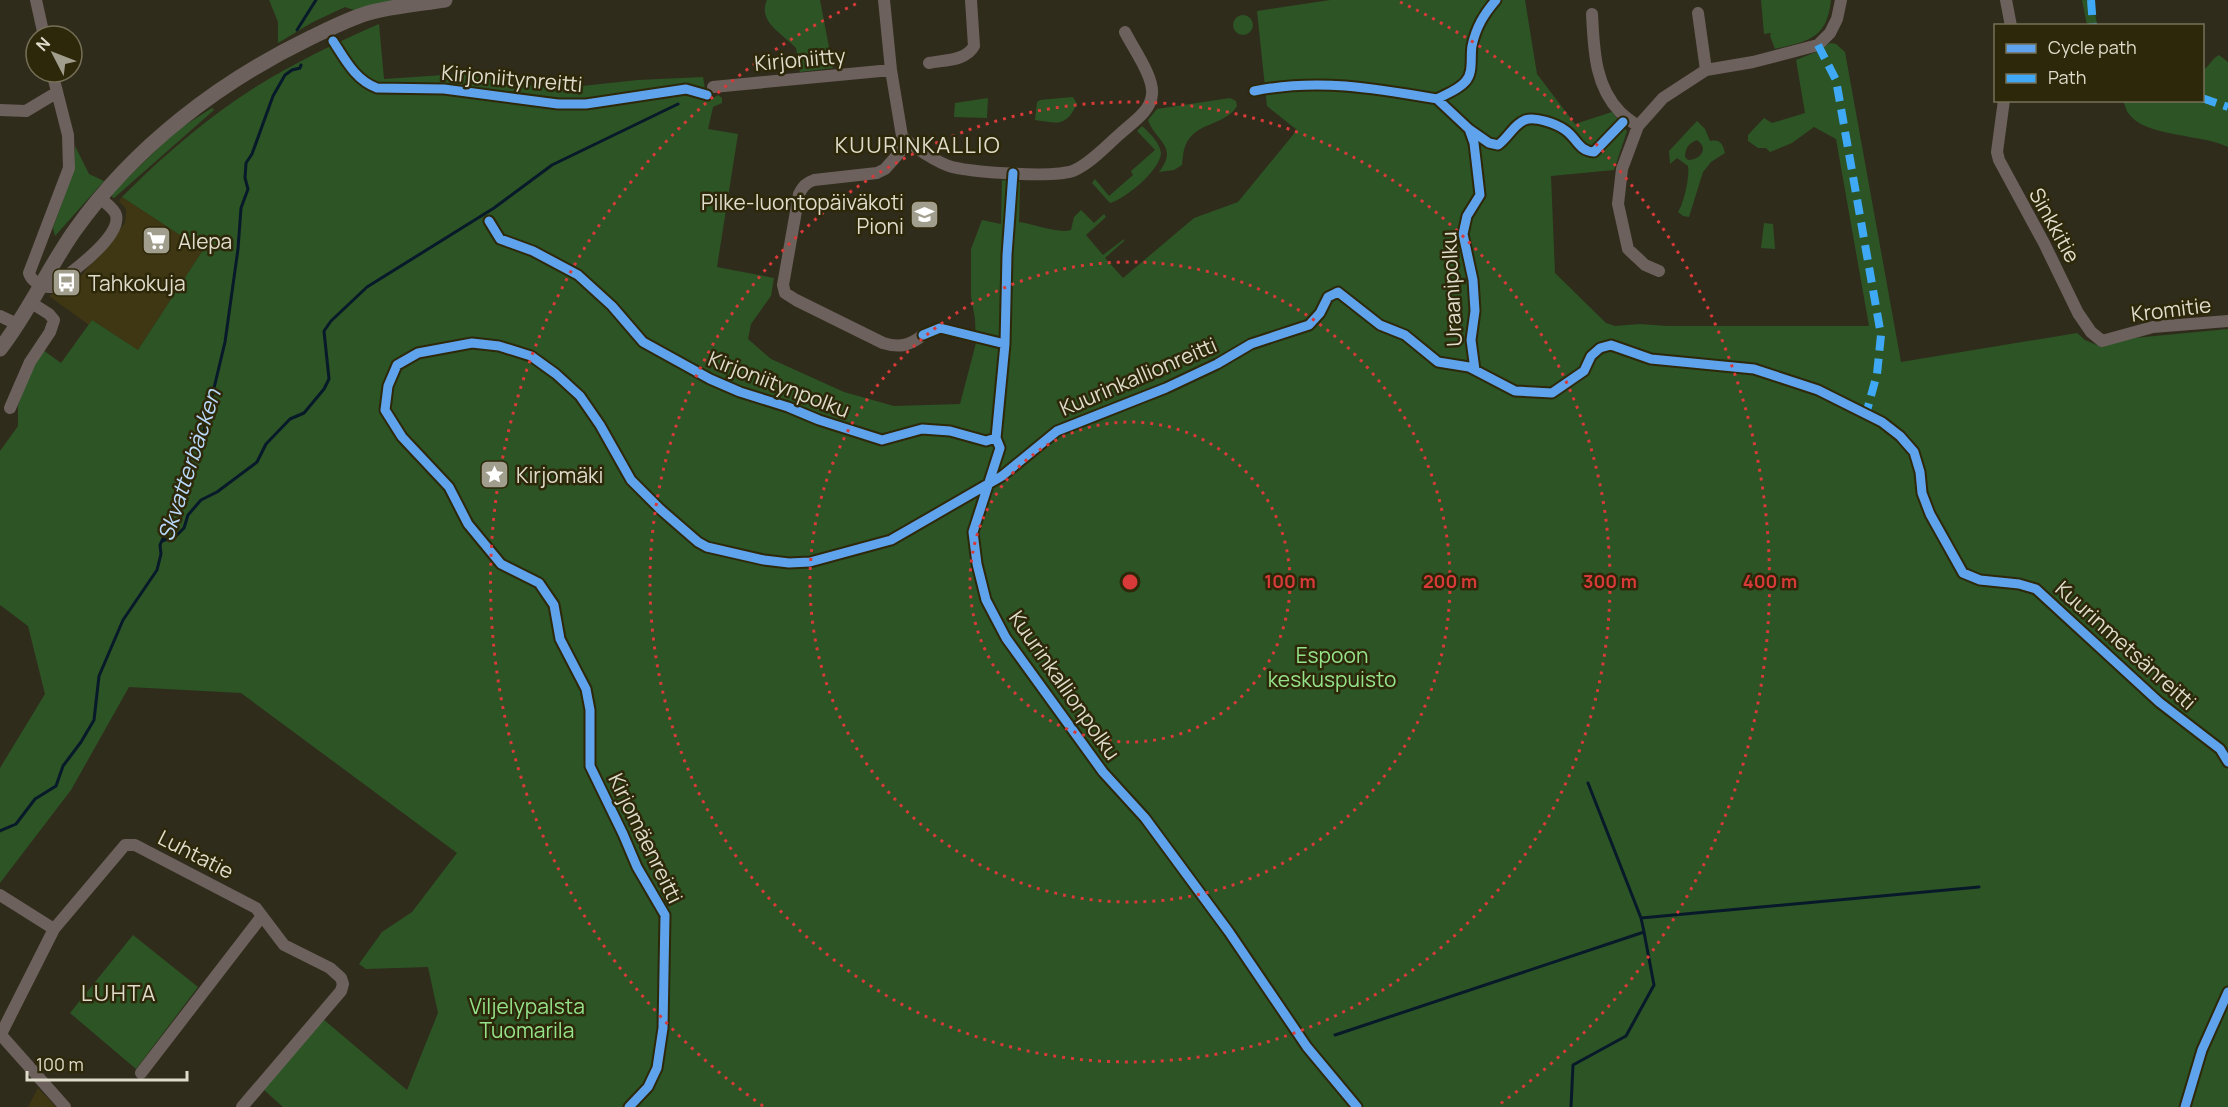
<svg xmlns="http://www.w3.org/2000/svg" width="2228" height="1107" font-family="Manrope,sans-serif">
<style>
.built{fill:#3f3714}
.green{fill:#2c5425;fill-rule:evenodd}
.lines{fill:none;stroke-linecap:round;stroke-linejoin:round}
.stream{stroke:#081a2a;stroke-width:3}
.minor{stroke:#6c615d;stroke-width:12}
.tertiary{stroke:#6c615d;stroke-width:15}
.quiet{stroke:#3fa9f5;stroke-width:8;stroke-dasharray:15 8;stroke-linecap:butt}
.cycleway-casing{stroke:#2e280a;stroke-width:13}
.cycleway{stroke:#60a3ed;stroke-width:9}
.ring{fill:none;stroke:#d73a38;stroke-width:3;stroke-dasharray:3 6}
.labels{text-anchor:middle;dominant-baseline:central;stroke-width:5;stroke-linejoin:round;paint-order:stroke}
.street-label{font-size:21px;fill:#dfdccb;stroke:#2e280a}
.poi-label{font-size:21px;fill:#dfdccb;stroke:#2e280a;text-anchor:start}
.park-label{font-size:21px;fill:#94e38a;stroke:#2e280a}
.neighbourhood-label{font-size:22px;letter-spacing:1.5px;fill:#dfdccb;stroke:#2e280a}
.water-label{font-size:22px;font-style:italic;fill:#b8d9fa;stroke:#2e280a}
.centre{fill:#d73a38;stroke:#2e280a;stroke-width:3}
.ring-label{font-size:18px;text-anchor:middle;font-weight:bold;fill:#d73a38;stroke:#2e280a;stroke-width:5;stroke-linejoin:round;paint-order:stroke}
</style>
<rect width="100%" height="100%" fill="#302c1c"/>
<!-- built -->
<path class="built" d="M122,197L203,250L138,350L92,320L89,325L49,296L79,278L117,234L125,223L126,215V209L119,201Z
M38,1088L56,1107H28Z"/>
<!-- green -->
<path class="green" d="M269,0H407L354,10L345,7L313,22L278,43V22Z
M767,0H820L833,68L800,72L796,48C783,34 757,22 767,0Z
M1330,0H1525L1537,74L1575,124L1612,112L1627,131L1614,170L1551,176L1555,273L1606,323L1615,326L1640,324L1667,326H1869L1836,139L1814,127L1792,143L1770,152L1766,148H1758L1748,141V135L1764,118L1772,123L1805,113L1796,60L1816,52L1830,43L1836,44L1845,52L1901,362L2077,333L2085,340L2101,347L2134,338L2228,329V1107H283L263,1089L323,1019L407,1090L438,1013L428,967L366,969L359,964L382,932L412,912L457,853L241,693L129,687L71,790L0,883V768L45,694L28,626L0,605V451L18,426V406L29,373L43,350L61,363L92,320L138,350L203,250L122,197C156,163 194,129 233,102C279,70 329,46 379,24L384,79L459,74L554,89L638,80L703,77L705,89L710,100L718,95L722,98V103L713,107L708,129L738,134L717,267L774,278L771,296L751,324L748,339L771,359L844,392L894,406L960,404L976,343L975,319L971,296V249L982,220L1001,224L1002,180L1020,182L1019,222C1033,224 1059,234 1071,230L1074,217L1081,210L1094,223L1104,214L1106,217L1086,235L1103,255L1124,239V241L1105,258L1123,278L1194,218L1238,202L1297,130L1267,106L1257,11Z
M1761,0H1831C1827,39 1808,41 1775,49L1770,36L1771,33L1764,34Z
M2082,0H2093L2097,25H2087Z
M1233 25a10 10 0 1 1 20 0a10 10 0 1 1-20 0Z
M2219,55L2228,62V147C2202,134 2145,137 2129,114C2126,111 2125,104 2123,101L2202,100L2203,70C2210,66 2211,59 2219,55Z
M1073,97L1077,104C1065,128 1058,123 1035,120L1037,102L1040,100Z
M988,98L987,118L954,117L955,103Z
M1230,98L1236,101L1237,106C1226,125 1198,122 1187,142C1183,149 1183,157 1182,165L1174,170L1159,172C1179,146 1156,142 1148,120L1157,109Z
M212,108L214,110L114,198L112,197L113,192L176,131Z
M1697,121L1705,129L1710,141C1720,139 1723,144 1725,153L1711,162L1703,172L1689,217L1683,216L1678,212C1684,204 1690,175 1688,166L1677,158L1670,164L1669,151ZM1697,140C1709,148 1701,160 1688,160L1685,157C1685,148 1689,143 1697,140Z
M1142,126C1149,132 1161,144 1161,154C1159,171 1125,199 1110,203L1092,183L1095,179L1109,196L1133,175L1131,171L1155,150L1137,131Z
M75,146L89,174L104,181L55,236L53,228L74,169Z
M1764,223L1773,224L1775,249L1761,248Z
M133,935L198,987L136,1069L70,1013Z"/>
<g class="lines">
<!-- stream -->
<path class="stream" d="M297,30L316,0
M162,541L176,536L184,528L188,515L201,500L217,492L257,462L266,444L290,419L304,413L324,389L329,379L324,331L331,321L367,287L494,208L552,165L678,104
M1588,783L1641,918
M0,831L16,824L35,799L56,786L63,766L81,742L94,720L99,676L123,620L157,570L161,554L160,545L169,525L178,485L185,480L189,452L204,431L205,419L209,409L225,342L238,249L241,208L248,189L245,178L246,163L252,154L273,96L285,75L292,70L300,68L301,65
M1335,1035L1644,932L1641,918L1979,887
M1571,1107L1573,1065L1626,1036L1654,985L1644,932"/>
<!-- minor -->
<path class="minor" d="M36,0L44,36
M884,0L891,70L902,136C911,146 938,163 952,167C974,172 1055,179 1075,170C1092,162 1107,145 1121,133C1133,122 1151,111 1152,94C1154,77 1133,48 1125,32
M2006,0L2011,26
M1698,13L1706,70
M1592,14C1594,48 1594,85 1620,112C1625,117 1632,122 1638,126
M929,63C944,60 966,61 974,46L971,0
M52,72L68,135L69,168L29,273C31,281 43,288 51,287C67,276 122,237 116,215C114,208 105,203 100,198
M713,87L891,70
M2004,100L1997,152L1999,160L2044,243L2078,313L2091,332L2102,341L2153,327L2228,321
M0,110L26,111L56,93
M908,143L885,169L877,173L814,180C806,183 803,186 799,194L783,285L785,293L796,300L883,343C899,348 909,346 923,335
M1659,271L1645,265L1628,249L1618,204L1622,169L1638,126L1663,98L1706,70L1753,62L1818,45L1830,33L1837,19L1841,0
M0,316L17,324
M10,408L30,362L50,332L54,320L49,314L30,302
M0,895L54,929
M1,1035L65,1107
M0,1036L54,929L125,845H135L256,908L284,945L330,968L341,978L343,984L341,991L242,1107
M141,1073L262,916"/>
<!-- tertiary -->
<path class="tertiary" d="M0,349C29,312 48,268 75,230C134,147 219,82 310,38C329,29 348,19 368,13C393,6 419,4 445,0"/>
<!-- quiet -->
<path class="quiet" d="M2091,0L2093,26
M1818,45L1836,80L1881,335L1877,374L1866,414
M2202,98L2228,107"/>
<defs>
<path id="cycleway" d="M333,41C345,59 355,80 377,88L444,89L558,104H586L686,89L707,95
M1254,91C1317,78 1374,88 1437,99
M1469,129L1489,143L1498,145C1508,138 1514,124 1525,120C1535,116 1557,124 1565,130C1577,138 1578,151 1594,152L1623,122
M1013,173L1007,255L1005,344L996,438L1000,448L973,532L977,564L986,600L1006,638L1103,772L1145,818L1229,932L1307,1047L1357,1107
M489,221L500,239L533,251L578,275L612,306L643,342L710,379L740,392L788,407L819,420L882,440L922,429L950,431L986,441L996,438
M923,335L940,328L1005,344
M1475,370L1471,340L1475,311L1473,280L1463,234L1467,216L1480,195L1474,143L1469,129L1437,99C1446,94 1458,90 1465,82C1474,73 1470,57 1472,46C1476,27 1484,14 1496,0
M629,1107L648,1087L657,1068L663,1028L665,915L637,867L623,834L590,766V710L586,689L560,639L554,605L539,583L501,564L468,524L449,487L402,437L385,410L388,386L397,365L418,353L472,343L499,346L531,356L556,374L580,396L600,425L631,480L660,509L698,542L707,547L764,560L789,563L810,562L891,540L1002,476L1057,431L1166,388L1217,364L1251,344L1309,325L1320,313L1328,297L1338,292L1380,325L1405,335L1438,362L1469,367L1515,391L1552,393L1584,371L1591,356L1600,348L1611,345L1651,359L1754,369L1818,390L1882,422L1900,436L1914,452L1920,472L1922,493L1930,514L1963,573L1980,580L2019,584L2036,589L2159,702L2220,749L2228,762
M2185,1107L2202,1050L2228,992"/>
</defs>
<!-- cycleway casing -->
<use href="#cycleway" class="cycleway-casing"/>
<!-- cycleway -->
<use href="#cycleway" class="cycleway"/>
</g>
<!-- distance rings -->
<g class="ring">
<circle cx="1130" cy="582" r="160"/>
<circle cx="1130" cy="582" r="320"/>
<circle cx="1130" cy="582" r="480"/>
<path d="M763 1106A640 640 0 0 1 860 2M1400 2A640 640 0 0 1 1497 1106"/>
</g>
<!-- icons -->
<defs>
<symbol id="school-square" viewBox="-11 -11 22 22"><rect x="-9" y="-9" width="18" height="18" rx="4" fill="#a29e8e" stroke="#2e280a"/><path d="M0-5L7-2L0 1L-7-2ZM-4 1L0 2.5L4 1V4Q0 6-4 4Z" fill="#fff"/></symbol>
<symbol id="supermarket-square" viewBox="-11 -11 22 22"><rect x="-9" y="-9" width="18" height="18" rx="4" fill="#a29e8e" stroke="#2e280a"/><path d="M-6-5.5h2.5l.6 2H6L4.5 2H-2.5L-4.4-4H-6ZM-1.5 3.2a1.3 1.3 0 1 0 .1 0ZM3 3.2a1.3 1.3 0 1 0 .1 0Z" fill="#fff"/></symbol>
<symbol id="bus-square" viewBox="-11 -11 22 22"><rect x="-9" y="-9" width="18" height="18" rx="4" fill="#a29e8e" stroke="#2e280a"/><path d="M-5-6H5V4H4V6H2V4H-2V6H-4V4H-5ZM-3.5-4V0h7V-4ZM-3.5 1.2v1.5H-2V1.2ZM2 1.2v1.5H3.5V1.2Z" fill="#fff"/></symbol>
<symbol id="sight-square" viewBox="-11 -11 22 22"><rect x="-9" y="-9" width="18" height="18" rx="4" fill="#a29e8e" stroke="#2e280a"/><path d="M0-6L1.8-2.2L6-1.7L2.9 1.2L3.7 5.4L0 3.3L-3.7 5.4L-2.9 1.2L-6-1.7L-1.8-2.2Z" fill="#fff"/></symbol>
</defs>
<g fill-rule="evenodd">
<use href="#school-square" x="908" y="198" width="33" height="33"/>
<use href="#supermarket-square" x="140" y="224" width="33" height="33"/>
<use href="#bus-square" x="50" y="266" width="33" height="33"/>
<use href="#sight-square" x="478" y="458" width="33" height="33"/>
</g>
<g class="labels">
<!-- street labels -->
<g class="street-label">
<text transform="translate(800 59) rotate(-5)">Kirjoniitty</text>
<text transform="translate(512 78) rotate(5)">Kirjoniitynreitti</text>
<text transform="translate(2055 225) rotate(61)">Sinkkitie</text>
<text transform="translate(1451 289) rotate(-93)">Uraanipolku</text>
<text transform="translate(2171 309) rotate(-7)">Kromitie</text>
<text transform="translate(1138 376) rotate(-23)">Kuurinkallionreitti</text>
<text transform="translate(779 384) rotate(21)">Kirjoniitynpolku</text>
<text transform="translate(2126 645) rotate(42)">Kuurinmetsänreitti</text>
<text transform="translate(1065 685) rotate(55)">Kuurinkallionpolku</text>
<text transform="translate(646 838) rotate(64)">Kirjomäenreitti</text>
<text transform="translate(196 854) rotate(27)">Luhtatie</text>
</g>
<!-- poi labels -->
<g class="poi-label">
<text x="904" y="202" text-anchor="end">Pilke-luontopäiväkoti<tspan x="904" dy="24">Pioni</tspan></text>
<text x="178" y="241">Alepa</text>
<text x="88" y="283">Tahkokuja</text>
<text x="516" y="475">Kirjomäki</text>
</g>
<!-- park labels -->
<g class="park-label">
<text x="1332" y="655">Espoon<tspan x="1332" dy="24">keskuspuisto</tspan></text>
<text x="527" y="1006">Viljelypalsta<tspan x="527" dy="24">Tuomarila</tspan></text>
</g>
<!-- neighbourhood labels -->
<g class="neighbourhood-label">
<text x="918" y="145">KUURINKALLIO</text>
<text x="119" y="993">LUHTA</text>
</g>
<!-- water labels -->
<g class="water-label">
<text transform="translate(189 465) rotate(-72)">Skvatterbäcken</text>
</g>
</g>
<circle cx="1130" cy="582" r="9" class="centre"/>
<g class="ring-label">
<text x="1290" y="588">100 m</text>
<text x="1450" y="588">200 m</text>
<text x="1610" y="588">300 m</text>
<text x="1770" y="588">400 m</text>
</g>
<!-- legend -->
<rect x="1994" y="24" width="210" height="78" fill="#2e280a" stroke="#757057" stroke-width="1.5"/>
<rect x="2006" y="44" width="30" height="9" fill="#60a3ed" stroke="#757057" stroke-width="1.5"/>
<text x="2048" y="54" font-size="18" fill="#dfdccb">Cycle path</text>
<rect x="2006" y="74" width="30" height="9" fill="#3fa9f5" stroke="#757057" stroke-width="1.5"/>
<text x="2048" y="84" font-size="18" fill="#dfdccb">Path</text>
<!-- north arrow -->
<g transform="translate(54 54) rotate(312)"><circle r="28" fill="#2e280a" stroke="#757057" stroke-width="1.5"/>
<path d="M0-4.5L10 22L0 15L-10 22Z" fill="#a29e8e"/>
<text y="-9" font-size="16" font-weight="bold" text-anchor="middle" fill="#dfdccb">N</text>
</g>
<!-- scale -->
<path d="M27 1071v9h160v-9" fill="none" stroke="#dfdccb" stroke-width="3"/>
<text x="36" y="1071" font-size="18" fill="#dfdccb" stroke="#2e280a" stroke-width="4.5" paint-order="stroke">100 m</text>
</svg>
